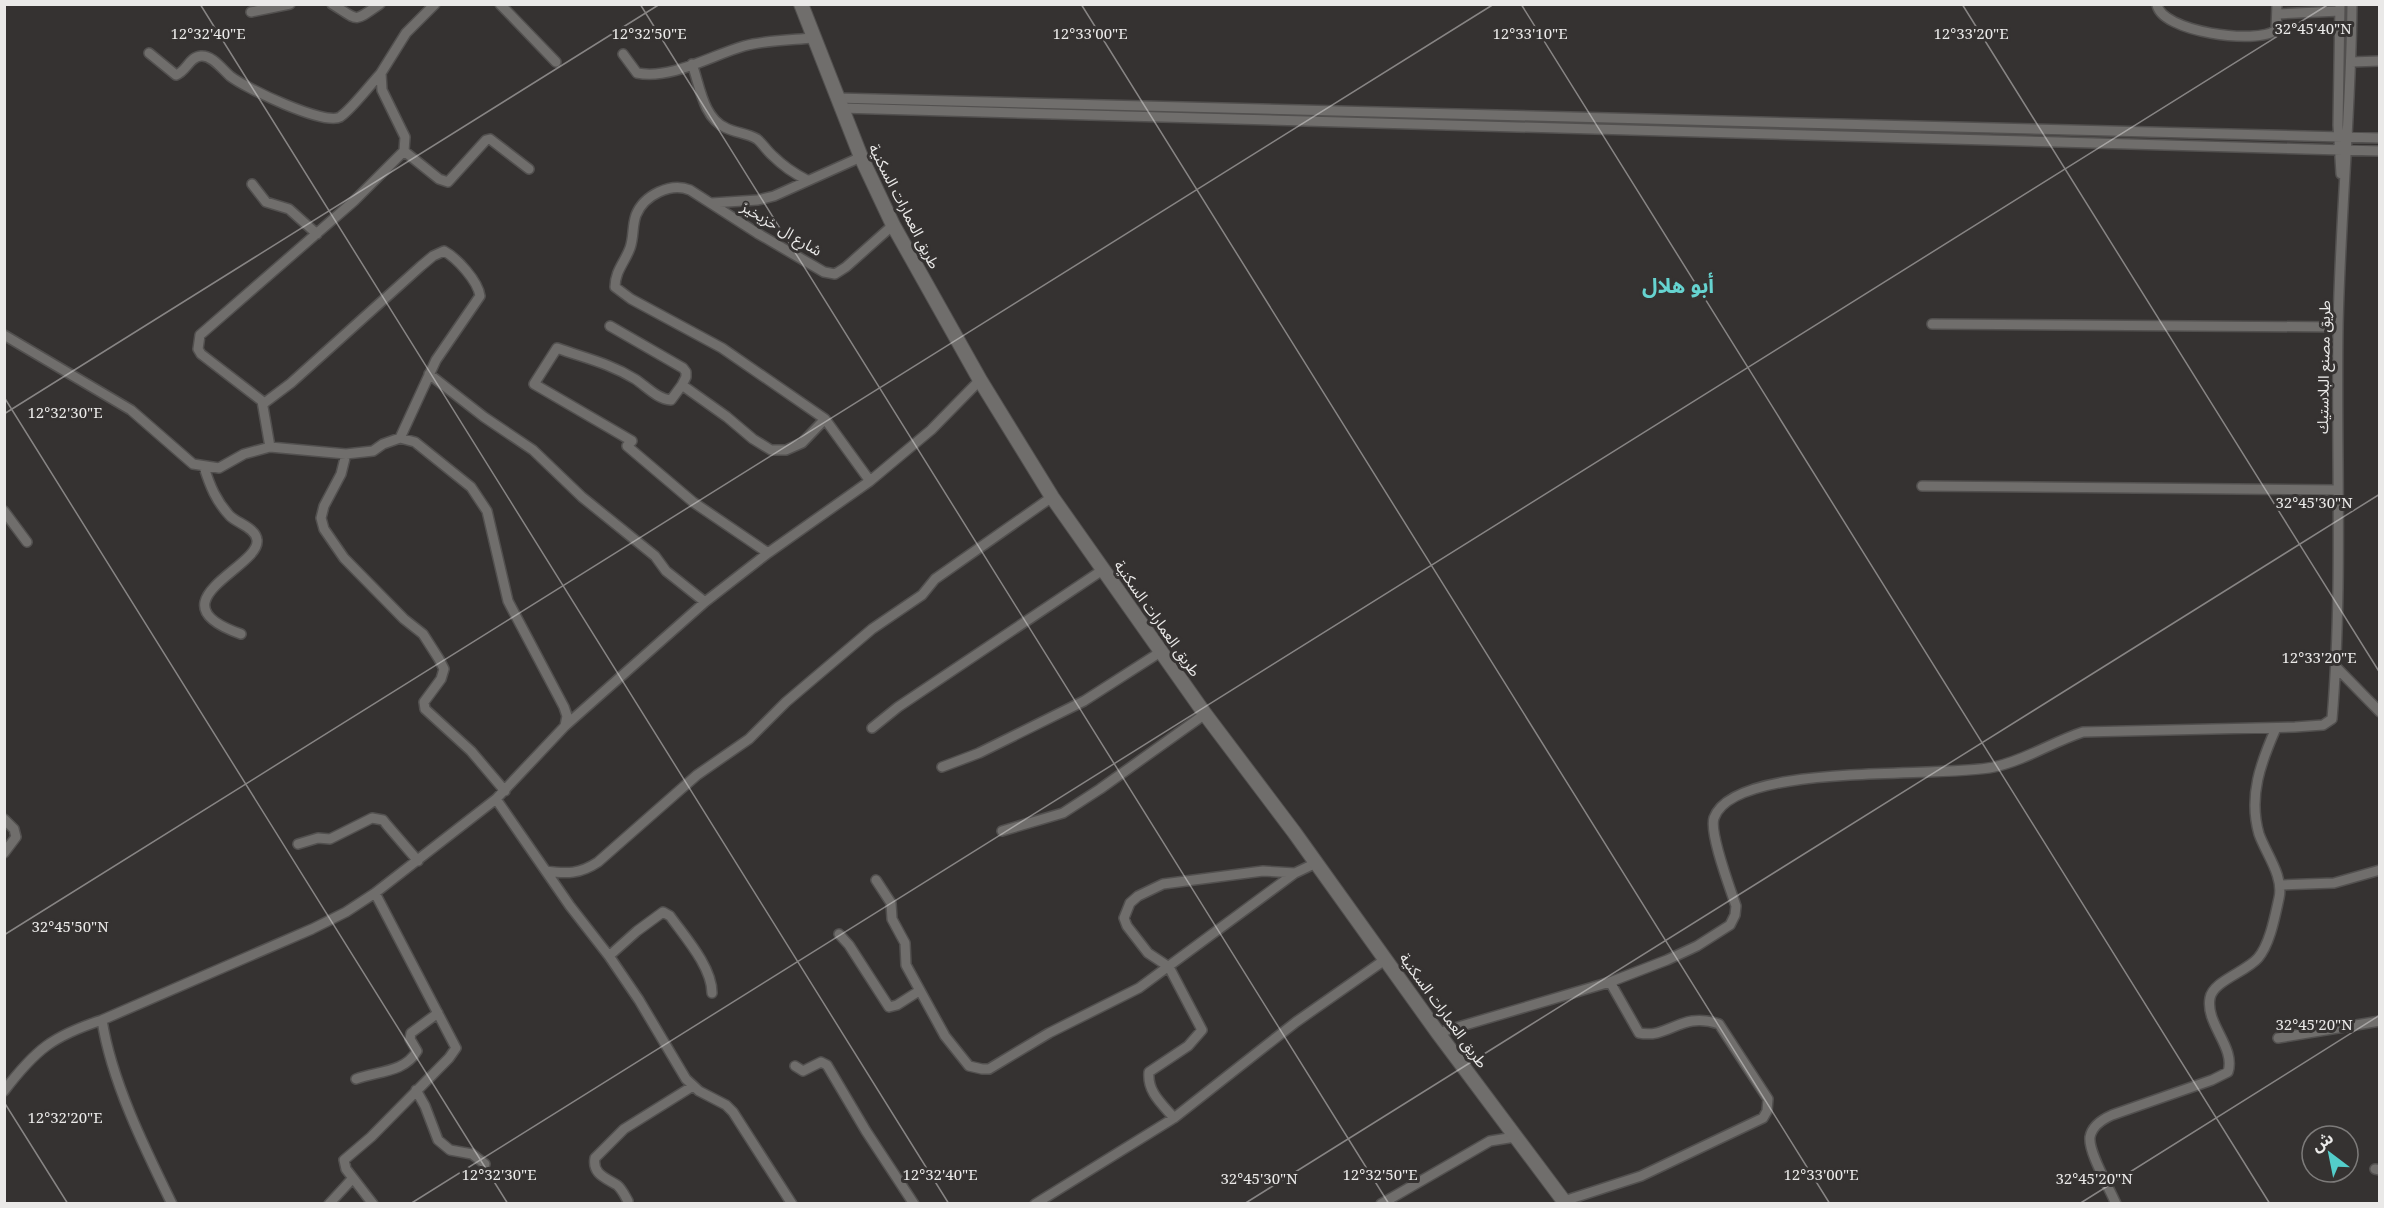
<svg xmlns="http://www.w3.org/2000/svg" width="2384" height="1208" font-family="'Noto Serif','Noto Sans Arabic',serif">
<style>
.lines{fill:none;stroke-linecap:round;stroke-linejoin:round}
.street-casing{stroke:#52504f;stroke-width:12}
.secondary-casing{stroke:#52504f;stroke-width:16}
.street{stroke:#706e6c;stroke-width:9}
.secondary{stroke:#706e6c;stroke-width:14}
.ticks{fill:none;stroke:#eae9e8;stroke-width:1.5;stroke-opacity:0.45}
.labels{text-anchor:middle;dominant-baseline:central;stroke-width:6;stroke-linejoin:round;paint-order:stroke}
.street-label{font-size:15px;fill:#eae9e8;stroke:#353231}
.district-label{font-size:21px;font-weight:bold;fill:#66d3d0;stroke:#353231}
.ticks-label{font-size:15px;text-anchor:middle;fill:#eae9e8;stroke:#353231;stroke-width:6;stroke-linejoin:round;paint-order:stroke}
</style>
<rect width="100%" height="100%" fill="#353231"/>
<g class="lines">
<defs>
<path id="street" d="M332,4C360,21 352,23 380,4
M500,4L556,62
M2157,4C2160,32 2258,45 2276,30L2277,4
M2340,4L2338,125L2341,174
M251,12L290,4
M2278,14L2340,11
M149,53L176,75C187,71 189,57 201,56C212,55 222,69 230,76C245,88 325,126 340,117C351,110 371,84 381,73
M623,54L637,73C671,80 712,55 744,46C767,40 790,40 813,38
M2351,62L2380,61
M692,64C700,86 703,118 726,128C736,133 747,133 757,139C763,144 767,151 773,156C783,166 795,174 807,180
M836,98L2380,138
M840,108L2380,151
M404,151L439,179L448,182L486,140L490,139L529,169
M252,184L266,202L289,209L317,234
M712,203L758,200L774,196L861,157
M1932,324L2338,327
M610,326L683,368L686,372V377L682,385
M4,335L131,410L193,464L219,468L244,454L270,447L346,454L373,451L383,444L400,438L415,442L471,487L487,511L508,601L564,707L567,716L565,726
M429,374L484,417L533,450L582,497L655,556L666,571L705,602
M263,404L291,383L421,266L433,256L444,251C457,258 478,281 480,296L436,360L400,438
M270,447L262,401L201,354L198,349L200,335L354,201L404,151L405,137L382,90L381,73L406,33L435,4
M346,454L341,474L324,506L321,518L324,529L344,558L404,619L423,634L439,659L444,669L441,679L424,702L425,709L471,751L505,791
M204,467C210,486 216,501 230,516C237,523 256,528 257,540C261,567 149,602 241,634
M870,481L825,419L722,348L631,299L615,287C615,271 625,262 630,248C634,237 632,226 636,215C644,195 671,182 690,190L757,233L824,272L835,274L846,267L893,225
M1922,486L2337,490
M4,511L27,542
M768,553L693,502L627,446L632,441L534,384L557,348C584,358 609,363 635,379C646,386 657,399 671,400L682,385L727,417L753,439L771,450H786L802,443L825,419
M2336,667L2380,712
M872,728L898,707L1104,569
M942,767L979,753L1084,701L1162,651
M496,799L570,906L609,956L639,1000L686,1079L699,1091L726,1105L733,1112L792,1204
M4,819L14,829L16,837L4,853
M1002,831L1063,813L1100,789L1205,714
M298,844L318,838L330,839L372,818L383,820L387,825L418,861
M546,871C567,874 580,874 598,862L697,775L749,739L786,702L872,629L922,595L935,579L1052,497
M876,880L891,903L892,919L905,943L906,965L945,1036L969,1066L982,1069H989L1049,1033L1139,988L1295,873L1316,863
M2281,885L2334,883L2380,870
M839,934L849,945L889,1007L897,1005L919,991
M609,956L637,931L663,912L670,916C685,937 712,967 712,993
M102,1020L312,929L346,912L375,893L496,799L565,726L705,602L768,553L870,481L931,430L980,380
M1438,1033L1610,982L1667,960L1697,946L1730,925L1735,915L1736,906C1730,888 1709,833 1714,818C1734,761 1939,779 1994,767C2026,760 2052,742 2083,732L2295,727L2323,725L2332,719C2343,589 2336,458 2338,328C2340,220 2351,113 2352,4
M2278,1038L2380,1021
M795,1066L803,1071L821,1062L827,1065L866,1131L914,1204
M356,1079C377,1071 404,1073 417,1051L410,1039L411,1033L438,1013
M416,1090L425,1106L438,1140L450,1150L472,1154L485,1164
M4,1091C36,1049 53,1036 102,1020C111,1080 145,1149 172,1204
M1174,1118C1162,1104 1147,1092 1149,1072L1188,1046L1202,1030L1169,967L1148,953L1127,926L1124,918L1130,903L1138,896L1163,884L1263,871L1295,873
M2375,1169L2380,1170
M628,1201C625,1196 622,1189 617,1185C606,1178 592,1174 595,1158L624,1129L693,1086
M329,1204L353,1178
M373,1204L346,1169L344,1160L371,1137L449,1058L456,1048L375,893
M1035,1204L1174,1118L1296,1022L1386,959
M1381,1204L1490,1141L1515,1137
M1562,1204L1564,1201L1641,1176L1763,1118L1767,1111L1768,1099L1719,1024C1680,1011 1670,1039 1639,1033L1610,982
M2116,1204C2110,1189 2088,1152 2090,1137C2092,1126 2103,1119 2112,1115L2212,1080L2228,1072C2236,1047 2205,1024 2210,998C2213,981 2246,972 2258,958C2270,944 2275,916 2279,898C2284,876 2266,854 2259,834C2248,796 2261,762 2276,728"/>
<path id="secondary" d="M801,4L861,157L893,225L980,380L1052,497L1205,714L1294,832L1438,1033L1566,1204"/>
</defs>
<!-- street casing -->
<use href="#street" class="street-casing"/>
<!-- secondary casing -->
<use href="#secondary" class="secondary-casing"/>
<!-- street -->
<use href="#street" class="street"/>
<!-- secondary -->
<use href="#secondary" class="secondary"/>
</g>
<!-- ticks -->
<path class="ticks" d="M200,4L949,1204M640,4L1389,1204M1081,4L1830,1204M1521,4L2270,1204M1962,4L2380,673M4,397L508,1204M4,414L660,4M4,935L1494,4M4,1102L68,1204M410,1204L2329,4M1244,1204L2380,494M2079,1204L2380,1015"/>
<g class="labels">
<!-- street labels -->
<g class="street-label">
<text transform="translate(905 206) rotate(63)">طريق العمارات السكنية</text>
<text transform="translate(782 228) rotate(31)">شارع ال خزيخيز</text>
<text transform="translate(2323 367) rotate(-89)">طريق مصنع البلاستيك</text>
<text transform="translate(1158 618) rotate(55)">طريق العمارات السكنية</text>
<text transform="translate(1444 1010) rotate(54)">طريق العمارات السكنية</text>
</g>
<!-- district labels -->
<g class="district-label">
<text x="1678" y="285">أبو هلال</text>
</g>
</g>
<g class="ticks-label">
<text x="2313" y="34">32°45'40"N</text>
<text x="208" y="39">12°32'40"E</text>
<text x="649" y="39">12°32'50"E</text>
<text x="1090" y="39">12°33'00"E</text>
<text x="1530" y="39">12°33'10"E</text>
<text x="1971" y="39">12°33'20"E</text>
<text x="65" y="418">12°32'30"E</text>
<text x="2314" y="508">32°45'30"N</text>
<text x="2319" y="663">12°33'20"E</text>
<text x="70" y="932">32°45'50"N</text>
<text x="2314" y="1030">32°45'20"N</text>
<text x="65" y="1123">12°32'20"E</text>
<text x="499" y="1180">12°32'30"E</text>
<text x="940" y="1180">12°32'40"E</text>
<text x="1380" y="1180">12°32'50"E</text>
<text x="1821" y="1180">12°33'00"E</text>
<text x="1259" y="1184">32°45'30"N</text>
<text x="2094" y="1184">32°45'20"N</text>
</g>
<!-- border -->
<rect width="2384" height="1208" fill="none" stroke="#eae9e8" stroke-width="12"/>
<!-- north arrow -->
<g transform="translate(2330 1154) rotate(328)"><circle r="28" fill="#353231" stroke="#7d7b7a" stroke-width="1.5"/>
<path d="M0-4.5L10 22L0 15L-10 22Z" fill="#53cdca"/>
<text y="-9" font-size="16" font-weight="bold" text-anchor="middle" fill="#eae9e8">ش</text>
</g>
</svg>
